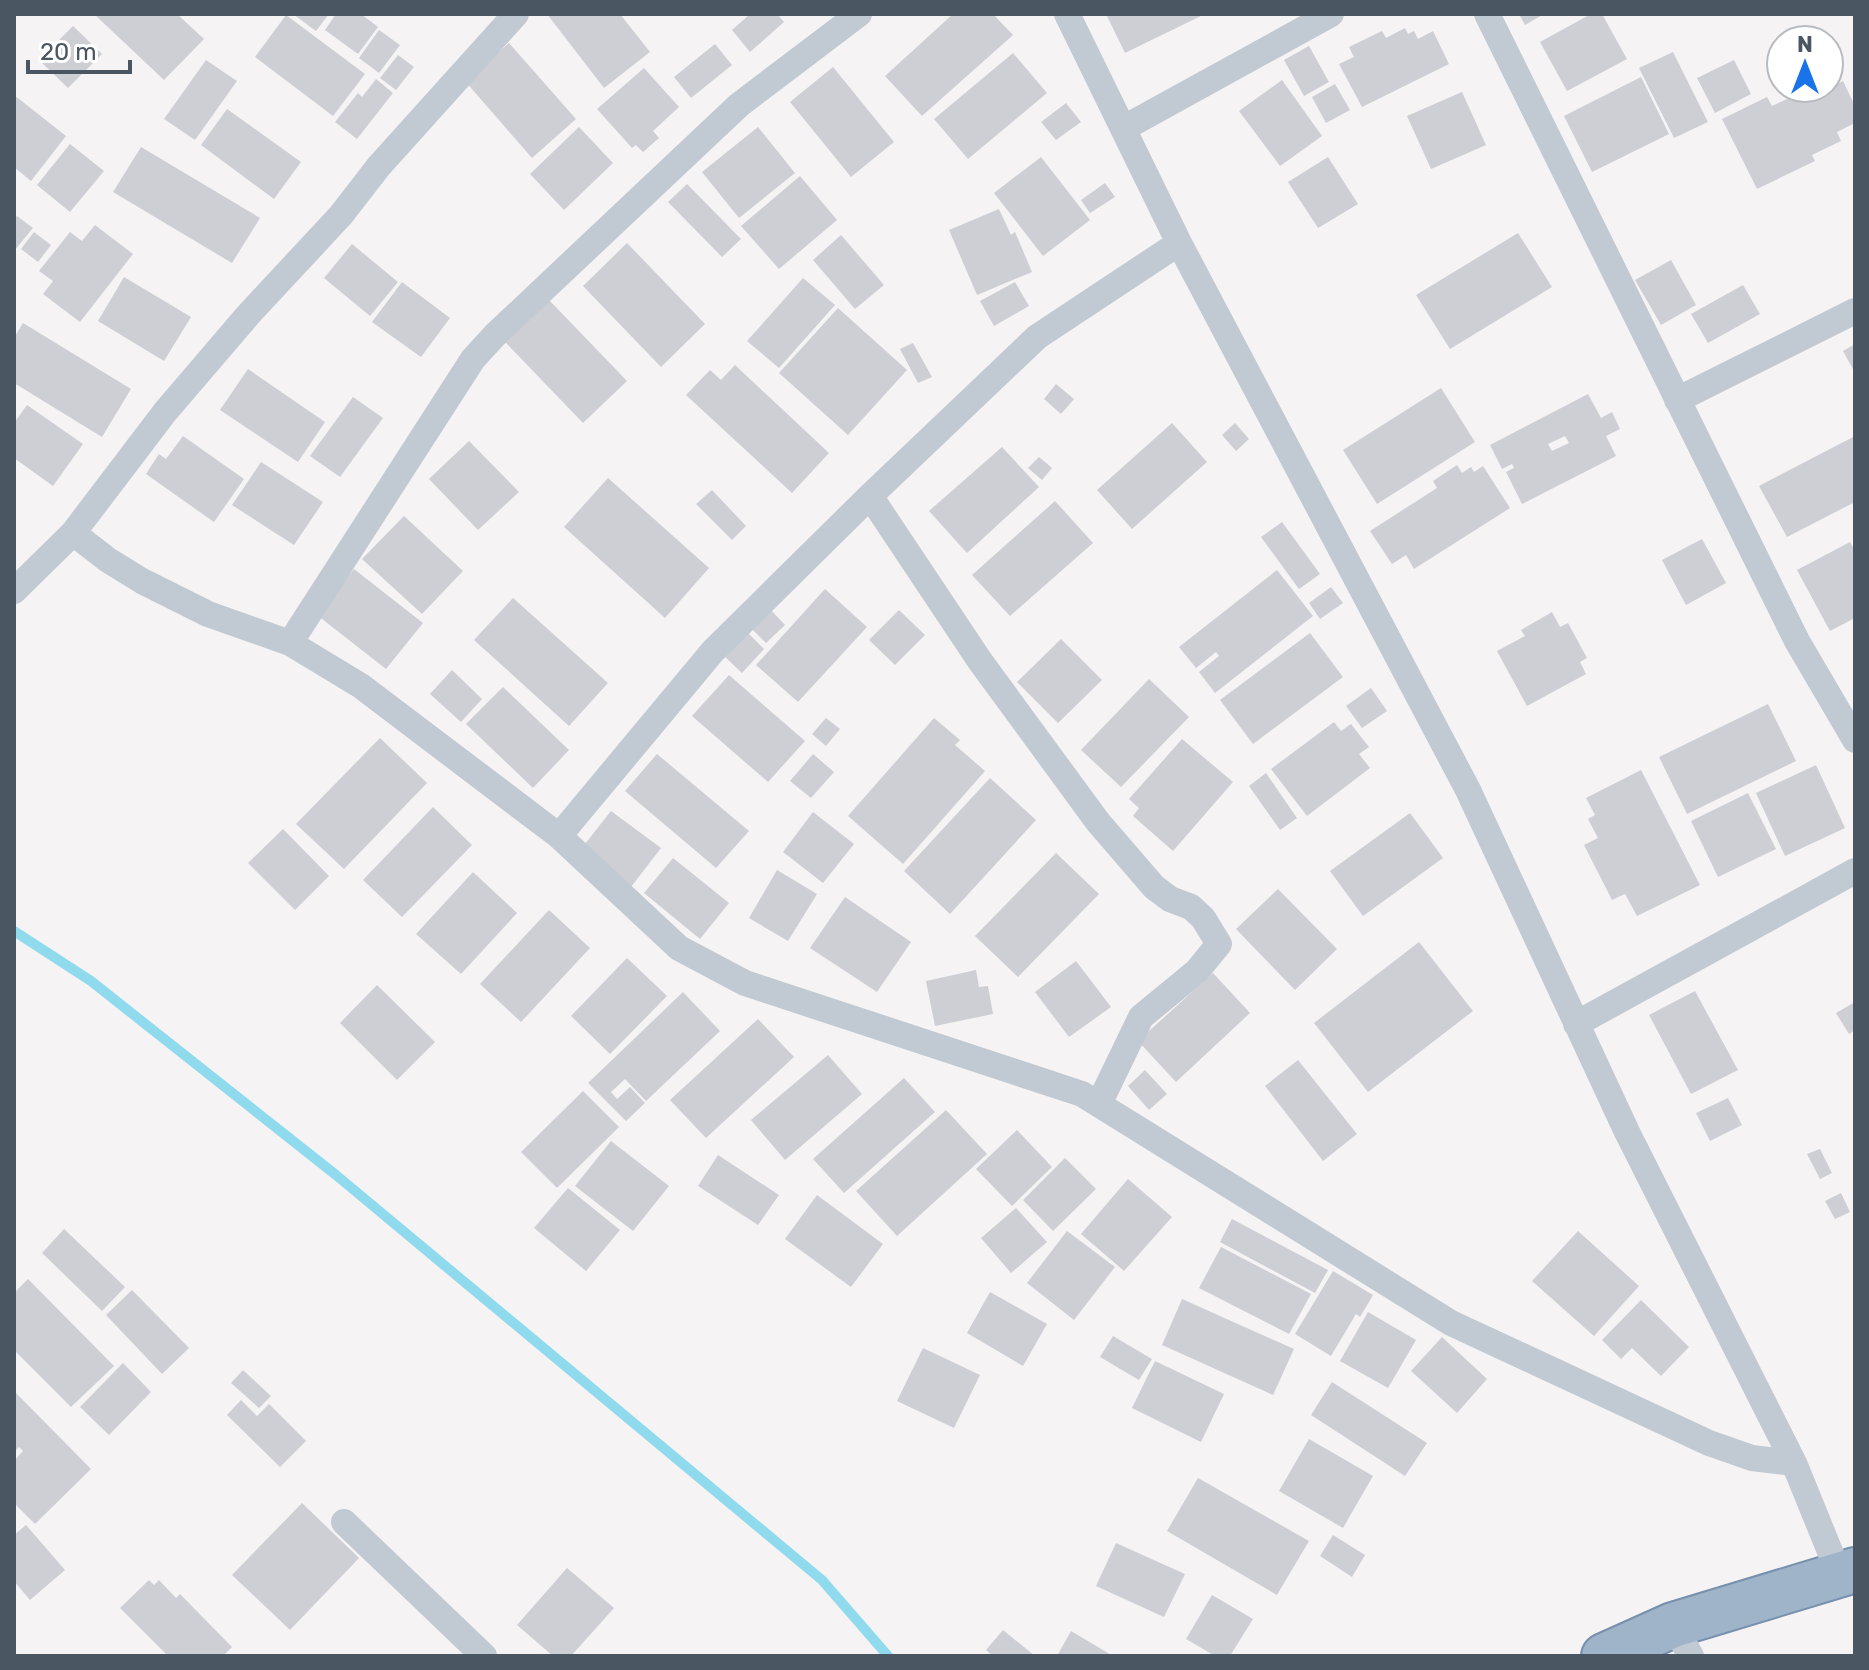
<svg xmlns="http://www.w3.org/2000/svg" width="1869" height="1670" font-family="Rubik,sans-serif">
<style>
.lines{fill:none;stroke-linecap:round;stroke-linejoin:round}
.stream{stroke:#90daee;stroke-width:10}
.building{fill:#cdcfd5;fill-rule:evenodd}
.trunk-casing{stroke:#7690ad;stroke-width:48}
.minor{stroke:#c1cad2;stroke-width:26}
.trunk{stroke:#9fb4c9;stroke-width:44}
</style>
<rect width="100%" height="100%" fill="#f5f3f3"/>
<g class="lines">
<!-- stream -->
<path class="stream" d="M14,931L91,981L336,1175L822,1580L888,1656"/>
</g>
<!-- building -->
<path class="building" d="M94,14H177L204,39L164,80Z
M293,14H329L316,31Z
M336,14H361L378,27L358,54L325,30Z
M547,14H620L650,52L604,88Z
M750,14H777L784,22L750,52L732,30Z
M953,14H993L1013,35L922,116L885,76Z
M1106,14H1205L1125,53Z
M1519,14H1544L1525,25Z
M1591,14H1602L1627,59L1567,91L1540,42Z
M286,15L365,74L333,116L255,57Z
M73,26L102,54L68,88L39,60Z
M1405,28L1408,34L1414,31L1418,39L1433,31L1449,64L1362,107L1339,64L1354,57L1349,47L1382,31L1386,38Z
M379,30L400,45L379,73L359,58Z
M509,43L576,119L532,158L465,81Z
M715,44L732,65L691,98L674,77Z
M1309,46L1329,82L1304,96L1284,60Z
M1673,52L1708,122L1674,138L1639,68Z
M1013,53L1047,93L968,159L934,119Z
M398,55L414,67L396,90L380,78Z
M206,60L237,81L195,140L164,119Z
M1734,60L1751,94L1715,113L1697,78Z
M833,67L894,142L851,177L790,102Z
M644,68L679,107L653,131L659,138L643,152L636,145L632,148L597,109Z
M1641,77L1669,134L1592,172L1564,116Z
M376,79L393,93L357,139L335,122L358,93L362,97Z
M1282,80L1322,136L1280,166L1239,111Z
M1843,81L1855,106V123L1837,132L1841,141L1812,155L1815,161L1757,189L1722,119L1767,97L1772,106L1810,88H1815L1818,93Z
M1335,84L1350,110L1326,123L1312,97Z
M1462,92L1486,145L1431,169L1407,116Z
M14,95L66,136L31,181L14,167Z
M1066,103L1081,122L1056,140L1041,122Z
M227,109L301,162L274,199L201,145Z
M579,127L613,163L564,210L530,174Z
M758,127L795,173L739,218L702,172Z
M70,144L104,171L70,212L37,185Z
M141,147L260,218L232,263L113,192Z
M1041,157L1090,220L1043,256L994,193Z
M1328,157L1358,204L1318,228L1288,182Z
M800,176L837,220L779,269L741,226Z
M1105,183L1115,197L1090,213L1081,200Z
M687,184L741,239L722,257L668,202Z
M999,209L1011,235L1015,232L1032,272L977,295L949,230Z
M17,216L33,228L14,251V219Z
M95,225L133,254L80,322L43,294L53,281L39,271L70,232L82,241Z
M34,232L51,245L38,262L21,249Z
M1518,233L1552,287L1450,349L1416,295Z
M841,235L884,285L855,309L813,260Z
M627,243L705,324L661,367L583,286Z
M352,244L398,282L370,316L324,278Z
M1671,260L1696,305L1661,325L1635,280Z
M124,277L191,317L164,361L98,321Z
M803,278L835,305L779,368L747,341Z
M402,282L450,318L421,357L372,322Z
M1015,282L1029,306L994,326L980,301Z
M1743,285L1760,314L1708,343L1691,314Z
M549,300L627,381L583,423L505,342Z
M838,308L907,370L848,435L779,373Z
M23,323L131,389L102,437L14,383V338Z
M913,343L932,377L918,383L900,349Z
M1855,344V373L1843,351Z
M735,365L829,453L792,493L686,395L710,370L721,380Z
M248,369L325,422L298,462L220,410Z
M1056,384L1074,399L1061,414L1044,399Z
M1441,388L1475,442L1377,504L1343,450Z
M1588,394L1601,418L1612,412L1620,429L1606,436L1616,456L1522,504L1506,472L1514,468L1512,464L1502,469L1490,445ZM1565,436L1569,443L1552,451L1548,444Z
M353,397L383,418L340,477L310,456Z
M27,405L83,444L53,486L14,458V423Z
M1172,423L1207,462L1132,529L1097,490Z
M1235,423L1249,439L1236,451L1222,435Z
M183,436L244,479L214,522L146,474L159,454L166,459Z
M1855,436V502L1787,537L1759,486Z
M469,441L519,492L478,530L429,479Z
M1002,447L1039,487L967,553L929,511Z
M1039,457L1052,468L1042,480L1028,468Z
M261,462L323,502L294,545L232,505Z
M1457,465L1462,473L1471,467L1474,472L1483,466L1510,508L1414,569L1406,555L1392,564L1370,531L1437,488L1433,481Z
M608,478L709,568L665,618L564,527Z
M712,490L746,526L732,540L696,504Z
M1055,501L1093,543L1010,616L972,575Z
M404,516L463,571L422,614L362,559Z
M1282,522L1320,574L1299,589L1261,537Z
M1702,539L1726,583L1686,605L1662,560Z
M1850,542L1855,551V618L1830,631L1797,570Z
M354,569L423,623L386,669L317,615Z
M1277,570L1313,616L1215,693L1199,672L1219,656L1216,652L1196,668L1179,647Z
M1331,587L1343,603L1320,619L1309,603Z
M825,589L867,627L798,702L756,665Z
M513,598L608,683L569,726L474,640Z
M771,610L785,625L766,643L751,628Z
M899,610L925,635L895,665L869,640Z
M1552,612L1560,627L1568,623L1587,658L1580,662L1586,674L1527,706L1497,651L1525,636L1521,630Z
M746,631L764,649L742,673L722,654Z
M1310,633L1343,677L1253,744L1220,700Z
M1061,639L1102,680L1058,723L1017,682Z
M452,670L482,699L461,722L430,694Z
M729,675L805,741L768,782L692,716Z
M1149,679L1189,717L1121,787L1081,750Z
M503,687L569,750L533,788L466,724Z
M1371,688L1387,711L1362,728L1346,706Z
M1768,704L1796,761L1687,814L1659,757Z
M826,718L840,729L826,746L812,734Z
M934,718L960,740L955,745L985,771L903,864L848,816Z
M1334,722L1341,731L1351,724L1369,747L1359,754L1370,768L1307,816L1271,769Z
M380,738L427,783L344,869L296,824Z
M1182,739L1233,782L1173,851L1133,816L1139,808L1129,799Z
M657,754L749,831L716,868L625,791Z
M813,754L834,772L811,798L790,781Z
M1816,765L1845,828L1785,856L1756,793Z
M1641,770L1700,885L1637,916L1625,894L1612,900L1584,845L1598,838L1588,819L1595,815L1586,798Z
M1266,773L1297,818L1280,830L1249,786Z
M990,778L1036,820L950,914L904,871Z
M1748,793L1776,849L1718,877L1691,821Z
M433,807L472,845L402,917L363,880Z
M611,811L661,848L631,887L581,849Z
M813,812L854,844L823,883L783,852Z
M1410,813L1443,858L1363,916L1330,871Z
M283,829L329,876L295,910L248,863Z
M1056,853L1099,894L1018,977L975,936Z
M673,858L729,903L700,939L644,893Z
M777,870L817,894L788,941L749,918Z
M473,872L517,913L461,974L416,934Z
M1278,889L1337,949L1295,990L1236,929Z
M845,897L911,942L877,992L810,948Z
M549,910L590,948L521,1022L480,984Z
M1419,942L1473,1011L1368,1092L1314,1023Z
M627,958L667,996L610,1054L571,1016Z
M1076,961L1111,1007L1069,1037L1035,992Z
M976,970L979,987L988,986L993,1014L935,1026L926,981Z
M1213,973L1250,1013L1176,1082L1138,1041Z
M377,985L435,1042L397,1080L340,1023Z
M1695,991L1738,1070L1691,1094L1649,1015Z
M683,992L720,1031L646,1101L625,1079L611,1092L617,1099L630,1087L645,1103L626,1121L588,1083Z
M1855,1002V1030L1849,1034L1836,1013Z
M758,1019L794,1057L706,1138L670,1100Z
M828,1055L862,1094L785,1160L751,1120Z
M1298,1060L1357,1134L1323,1161L1265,1086Z
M1145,1070L1167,1094L1149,1110L1128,1086Z
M904,1078L935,1112L844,1193L813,1159Z
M583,1091L619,1127L557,1188L521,1152Z
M1728,1098L1742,1125L1710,1141L1696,1113Z
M946,1110L987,1154L897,1236L856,1191Z
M1017,1130L1052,1167L1012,1206L976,1169Z
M611,1141L669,1186L633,1231L575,1186Z
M1820,1149L1832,1173L1820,1179L1807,1154Z
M718,1155L779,1195L758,1225L698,1186Z
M1065,1158L1096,1189L1053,1231L1023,1200Z
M1128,1179L1172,1217L1124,1271L1081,1234Z
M568,1188L620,1230L586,1271L534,1228Z
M1841,1193L1850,1212L1835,1219L1825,1201Z
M817,1195L883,1244L851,1287L785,1239Z
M1016,1208L1047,1242L1011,1273L981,1238Z
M1232,1219L1328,1270L1315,1293L1220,1242Z
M64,1229L125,1287L102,1311L42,1253Z
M1067,1231L1115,1267L1074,1320L1027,1283Z
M1578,1231L1639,1286L1594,1336L1532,1281Z
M1221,1247L1311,1294L1289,1334L1199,1288Z
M1333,1271L1373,1295L1360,1317L1356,1314L1331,1356L1295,1334Z
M28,1279L114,1366L71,1407L14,1350V1293Z
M132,1290L189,1348L162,1374L106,1315Z
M990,1292L1047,1324L1023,1366L967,1333Z
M1182,1299L1294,1349L1273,1395L1162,1345Z
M1641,1300L1689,1347L1661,1376L1632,1348L1621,1359L1602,1340Z
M1368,1312L1416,1340L1388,1388L1340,1361Z
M1113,1336L1152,1359L1139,1380L1100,1357Z
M1442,1337L1487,1379L1457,1413L1411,1371Z
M923,1348L980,1375L954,1428L897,1401Z
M1155,1361L1224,1394L1201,1442L1132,1408Z
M123,1363L151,1392L109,1435L80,1407Z
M243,1370L271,1396L259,1408L231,1383Z
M1332,1382L1427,1443L1405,1476L1311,1415Z
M14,1391L91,1469L35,1524L14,1503V1461L23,1451L19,1447L14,1452Z
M241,1400L257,1416L269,1404L306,1441L280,1467L227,1415Z
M1309,1439L1373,1476L1343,1528L1279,1491Z
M1198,1478L1309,1541L1277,1595L1167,1531Z
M302,1503L359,1558L290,1630L232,1575Z
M26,1525L65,1570L30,1600L14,1581V1535Z
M1333,1535L1365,1555L1352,1577L1320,1556Z
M1116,1543L1185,1574L1164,1617L1096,1586Z
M567,1568L614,1608L571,1656H553L517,1625Z
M149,1580L154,1585L159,1580L176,1598L180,1594L232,1647L223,1656H168L120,1608Z
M1212,1595L1253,1619L1230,1656H1215L1186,1639Z
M1003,1630L1035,1656H993L986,1650Z
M1071,1631L1113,1656H1057Z"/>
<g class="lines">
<defs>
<path id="trunk" d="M1604,1656L1673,1625L1855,1570"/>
</defs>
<!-- trunk casing -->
<use href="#trunk" class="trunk-casing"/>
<!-- minor -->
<path class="minor" d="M1067,14L1179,243L1468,790L1627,1132L1794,1463L1840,1576
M1487,14L1797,641L1855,740
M1124,128L1331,14
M1677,400L1855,311
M870,496L980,661L1098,822L1154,887L1170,899L1191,907L1203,918L1219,944L1197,971L1141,1017L1099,1104
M73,533L108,560L142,581L208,614L290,643L361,686L559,836L679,948L745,983L1082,1094L1451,1323L1709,1443L1752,1458L1794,1463
M14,591L73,533L165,412L248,315L341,215L379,166L516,14
M290,643L473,359L495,335L739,105L859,14
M559,836L713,651L870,496L1037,337L1179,243
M1576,1024L1855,871
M344,1522L484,1656
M1673,1625L1691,1656"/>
<!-- trunk -->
<use href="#trunk" class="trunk"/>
</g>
<!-- border -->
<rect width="1869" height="1670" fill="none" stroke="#4a5661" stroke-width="32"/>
<!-- north arrow -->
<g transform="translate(1805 64)"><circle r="38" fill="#ffffff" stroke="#b7bbc0" stroke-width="2"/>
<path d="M0-6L14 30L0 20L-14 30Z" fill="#1a73e8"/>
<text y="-12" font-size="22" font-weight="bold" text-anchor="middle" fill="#4a5661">N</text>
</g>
<!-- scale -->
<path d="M28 60v12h102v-12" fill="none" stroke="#4a5661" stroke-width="4"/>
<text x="40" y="60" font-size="24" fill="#4a5661" stroke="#ffffff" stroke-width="6" paint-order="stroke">20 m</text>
</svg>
